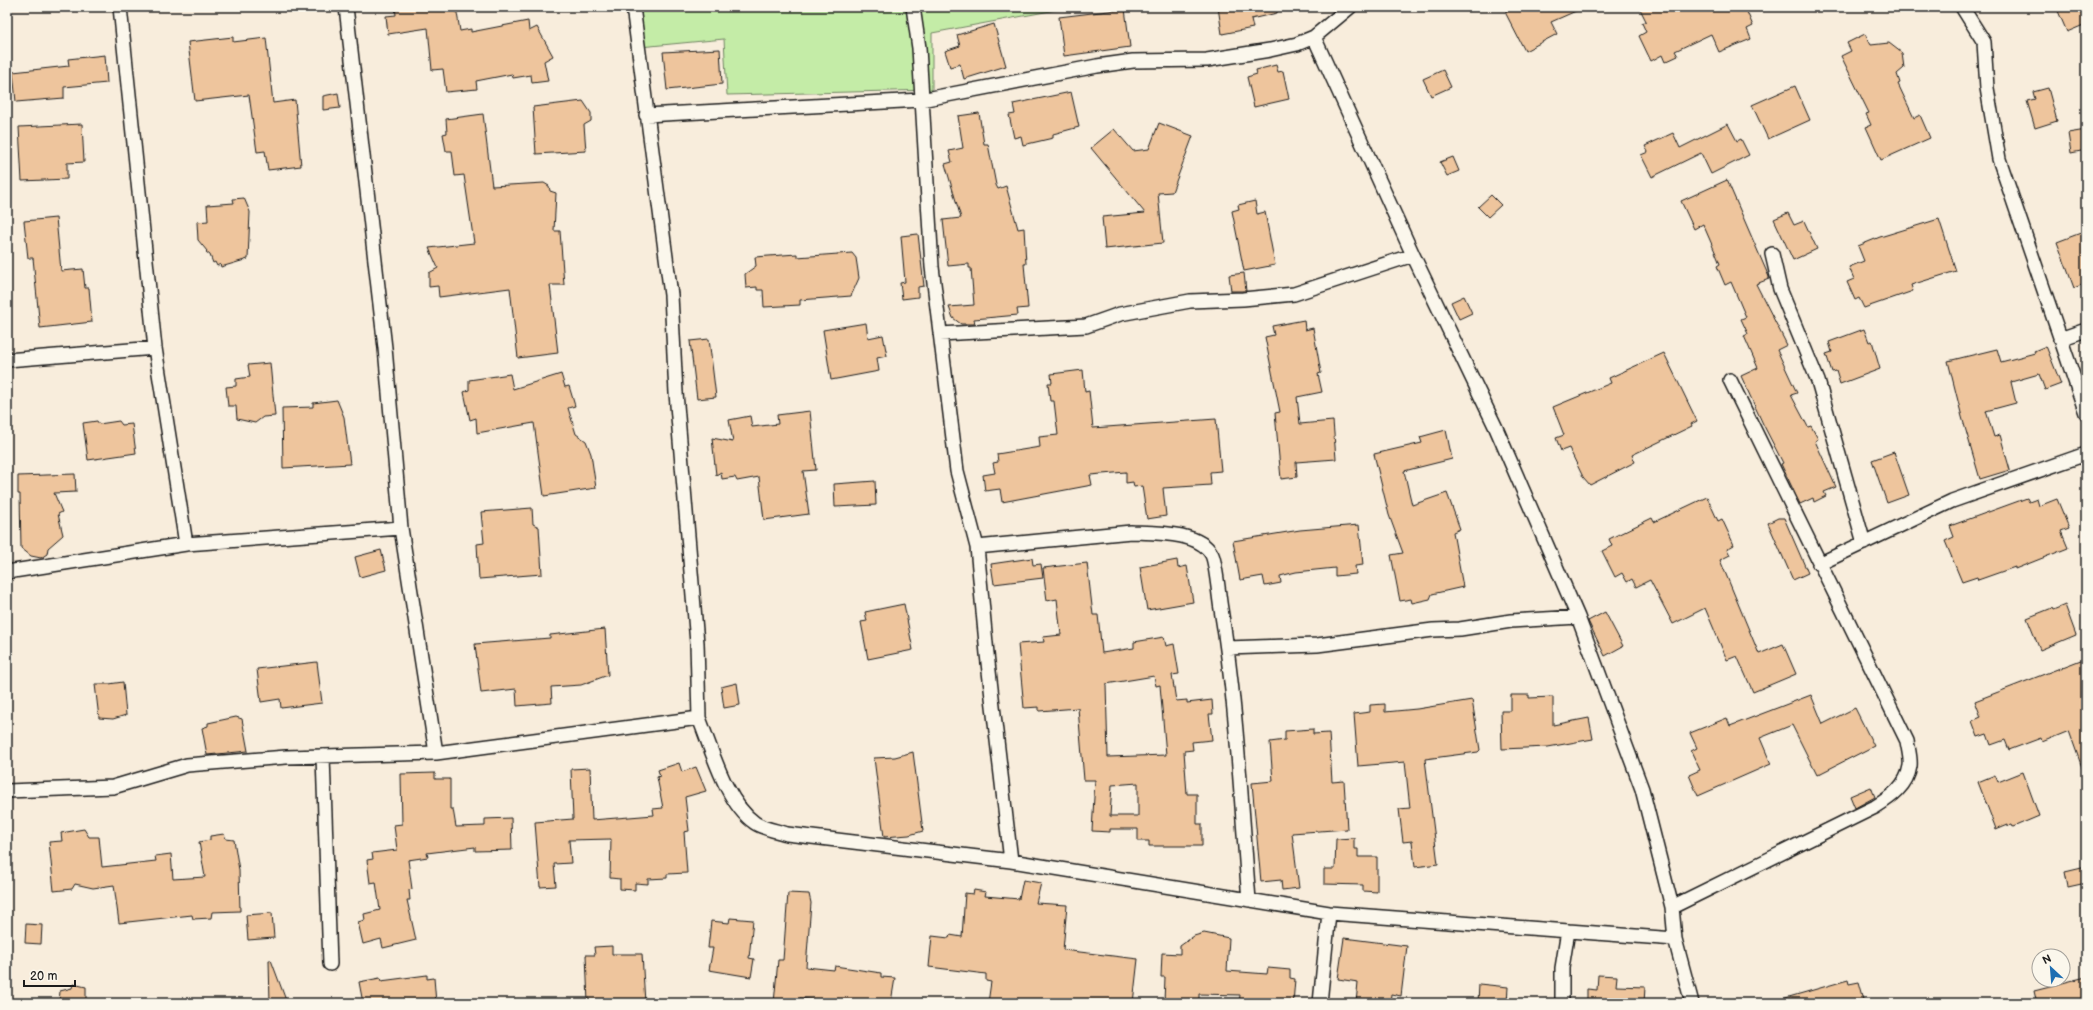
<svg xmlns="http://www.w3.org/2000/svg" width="2093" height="1010" font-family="'Balsamiq Sans',sans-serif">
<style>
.green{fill:#c4eca7;stroke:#708462}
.building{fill:#eec59d;stroke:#1c1c1c;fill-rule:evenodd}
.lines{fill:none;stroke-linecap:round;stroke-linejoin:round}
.street-casing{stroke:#1c1c1c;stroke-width:16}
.street{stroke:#fbf7ec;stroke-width:13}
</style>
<rect width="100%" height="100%" fill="#f8eddc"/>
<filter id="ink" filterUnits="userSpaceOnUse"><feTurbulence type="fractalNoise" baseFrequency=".025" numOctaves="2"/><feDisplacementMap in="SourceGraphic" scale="8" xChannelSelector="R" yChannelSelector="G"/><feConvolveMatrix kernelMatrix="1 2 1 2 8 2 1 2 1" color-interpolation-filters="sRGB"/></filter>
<g filter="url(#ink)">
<!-- green -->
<path class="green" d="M635,7H1072L932,33V90L727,95L724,39L640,47Z"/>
<!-- building -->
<path class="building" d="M395,7H456L460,31L471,29V32L528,21L529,31L537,27L553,56L544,61L548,81L532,83L531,75L513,78L512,74L476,81L477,89L446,92L443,69L432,70L428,28L388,34L386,16L396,15Z
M1218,7H1277V13L1251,19L1253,28L1222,34Z
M1516,7H1585L1551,22L1557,34L1525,51L1505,12Z
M1639,7H1745L1753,26L1747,29L1751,39L1719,52L1711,34L1675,51L1678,56L1665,62L1662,55L1651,61L1639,36L1646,32L1642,23L1646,21Z
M2066,7H2079L2086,24L2067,32L2058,11Z
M1125,9L1130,47L1064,56L1059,17Z
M994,24L1006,66L964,79L960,64L950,67L945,51L960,46L957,35Z
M1865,34L1871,45L1889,43L1902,53L1904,68L1897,74L1900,83L1898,84L1914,118L1920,115L1930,138L1881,160L1866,127L1871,125L1866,114L1869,113L1841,56L1851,51L1847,43Z
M233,37V42L266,38L273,103L295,100L301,166L268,170L265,151L257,152L249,95L195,101L188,42Z
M720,49L722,84L667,90L663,52Z
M105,55L107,83L64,87V98L16,102L13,72L69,66L68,59Z
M1276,65L1278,72L1283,71L1289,99L1254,107L1247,77L1257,74L1256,70Z
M1443,70L1451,87L1431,96L1423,79Z
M1795,86L1810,120L1768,139L1752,105Z
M2048,88L2057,121L2035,128L2027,101L2035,99L2033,92Z
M1071,92L1079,127L1053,134V138L1023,145L1021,136L1014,138L1009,115L1015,114L1013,104Z
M338,93L340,108L323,110V96Z
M583,101L591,113V121L584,125L586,151L536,154L533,107Z
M979,113L984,144H988L996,185L998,189L1006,186L1018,229L1024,228L1026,264H1024L1028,308L1017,309L1018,315L974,319L975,324H961L953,318L949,307L974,305L971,268H969V264L948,266L943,220L961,218L945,164L952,162L949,151L963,148L958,116Z
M483,114L492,186L544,183L549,186L550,191L556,193L554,231H560L564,285H550L558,353L518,358L510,288L439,297L438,286L429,287V273L438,268L429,248L474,243L464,175L455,176L452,151H446L443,134L447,133L446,119Z
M1159,123L1193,136L1172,192L1158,193L1163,243L1105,249L1102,217L1145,213L1091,148L1114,129L1133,151L1149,149Z
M82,124L84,162L67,163V179L22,181L19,127Z
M1728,124L1737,141L1741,139L1749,155L1711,174L1701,153L1652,177L1641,155L1648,152L1645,146L1673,133L1680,148Z
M2086,130V150L2071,153L2068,133Z
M1453,157L1459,171L1447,176L1440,162Z
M1727,180L1769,277V279L1756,284L1787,345L1777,350L1797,393L1791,395L1808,427L1811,426L1818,439L1815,441L1836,487L1824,492L1826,496L1814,502L1813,498L1800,504L1781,464L1783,463L1763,424L1741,376L1758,368L1744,336L1748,334L1741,319L1746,317L1731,282L1725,285L1717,266L1720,264L1716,254L1703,224L1694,229L1681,201Z
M1491,195L1501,205L1488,217L1478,207Z
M244,198L250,212L248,259L221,267L220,264L217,266L215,262L213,263L210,255L206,252L207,251L198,240L197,222L208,221L207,205L234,203L233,199Z
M1255,201L1257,214L1265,212L1275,265L1244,271L1232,211L1239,209L1238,205Z
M1788,213L1794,225L1804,221L1817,249L1793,260L1774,219Z
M56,218L61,271L83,269L85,288H89L92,322L40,328L33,258H28L24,221Z
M1939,219L1956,271L1911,285L1913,291L1864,308L1859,298L1855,300L1847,282L1854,279L1849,267L1864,261L1858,246L1880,237Z
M2086,231V283L2074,288L2057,242Z
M918,234L924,286L918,287V297L902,299L900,283L905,282L901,236Z
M852,253L856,258L859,278L851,296L800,300V305L764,307L763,290H757V287L746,288L745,274L756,266L755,257L797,254V257Z
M1244,273L1246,291H1231L1229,275Z
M1464,296L1472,313L1459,319L1451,302Z
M1304,320L1305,330L1313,328L1321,373L1318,374L1322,392L1297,397L1300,424L1333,421L1336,459L1296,462L1297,477L1281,479L1275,413L1280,412L1265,337L1274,335L1272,326Z
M866,323L868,338L883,335L887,356L877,358L879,371L831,380L823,330Z
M1864,329L1869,342L1872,341L1880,369L1840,384L1836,371L1832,372L1826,354L1832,352L1829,342Z
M709,339L716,397L697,399L690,341Z
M2046,346L2061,384L2045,390L2039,374L2011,382L2016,403L1986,411L1994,437L2000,435L2010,470L1980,479L1962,417L1948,361L1997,349L2001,362L2035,353L2034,351Z
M1664,353L1697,421L1691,424L1692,426L1632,455L1635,462L1590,485L1583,477L1569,448L1561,451L1556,438L1564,435L1553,407L1611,383L1609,378Z
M270,363L275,416L263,417L255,423L237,419L236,406H228L226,387L236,386V379L250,377L248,365Z
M1083,370L1085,392L1089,391L1093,428L1216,419L1221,471L1210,472L1211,485L1163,488L1166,516L1147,519L1142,486L1134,487L1133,482L1126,483V472L1090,475L1092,485L1002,502L1000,489L985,491L983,475L995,473L993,463L998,462L997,454L1040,447L1039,437L1058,435L1054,401H1050L1048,383H1052L1051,374Z
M510,374L513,389L561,374L565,387L569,386L575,406L568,408L576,434L586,441L591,454L596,488L544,496L534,423L477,433L476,418L470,420L464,392L469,390V380Z
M337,400L344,417L350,464L283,468L282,408L313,407V403Z
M810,411L816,470L803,471L809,514L764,520L759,477L737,481L735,477L722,479L721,472L716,475L712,438L733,442L729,420L750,416L752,427L778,424L777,415Z
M97,421L99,424L119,421L122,425L132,424L136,453L88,460L83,423Z
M1446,430L1452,459L1404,471L1412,505L1447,493L1460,529L1453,532L1463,587L1432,594L1430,599L1412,603L1411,599L1400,601L1391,555L1403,553L1389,515L1374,454L1422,443L1420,437Z
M1894,452L1909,495L1887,503L1872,460Z
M75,474L76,492L54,493L62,512L58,514L63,535L48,548L47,554L41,558L31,556L21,548L20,494H18V476Z
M875,481L876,505L835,507L834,484Z
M1707,497L1718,521L1722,519L1734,545L1727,549L1730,555L1720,560L1759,654L1783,644L1796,674L1753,692L1737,656L1727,660L1705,608L1673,624L1650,580L1636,587L1632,579L1627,582L1622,573L1615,577L1602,551L1612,546L1609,539L1652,518L1654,522Z
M2027,498L2029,502L2037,499L2039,506L2057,499L2069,528L2061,531L2068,548L2015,569V567L1978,580L1977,577L1962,582L1945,541L1954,537L1950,526Z
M532,508L533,524L539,527L542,574L479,579L477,544L484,543L481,512Z
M1778,518H1784L1808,573L1793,580L1768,523Z
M1359,525L1363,565L1355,566L1356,574L1335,576V568L1296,572L1280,576L1281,583L1265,586L1263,576L1240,580L1233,541L1300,530Z
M381,550L386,570L360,577L355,557Z
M1032,558L1033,565L1041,564L1043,578L994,584L991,564Z
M1177,560L1178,568L1187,566L1193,602L1147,610L1140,567Z
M1087,563L1093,615H1098L1102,653L1134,648V642L1164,637L1166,646L1174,644L1179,674L1172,675L1176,701L1187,700V703L1212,700L1213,714H1209L1212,740L1192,742L1193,750L1184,751L1187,794H1197V824H1202V846H1149V841H1138V829H1110V832L1092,831L1095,780H1084L1078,708L1039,711V707L1024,708L1018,644L1044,642L1043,637L1061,635L1057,599L1047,601L1043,568ZM1154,676L1156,686L1160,685L1166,755L1108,757L1106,684ZM1138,783V816H1110L1112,785Z
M904,604L913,650L868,659L861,622L867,621L865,612Z
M2065,605L2076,635L2040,650L2027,618L2052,608L2053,610Z
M1605,612L1623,646L1605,656L1588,621Z
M605,629L608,675L581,685L551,687L552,703L517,706L516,689L481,693L475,644L550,638V635Z
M2086,658V773H2084L2069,731L2042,742L2041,738L2009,750L2005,740L1991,745L1987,734L1978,737L1972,721L1981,717L1975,701Z
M317,662L322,703L281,708L280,699L261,702L257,669Z
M123,682L126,715L113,719L99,718L95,684H109Z
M737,683L740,705L724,708L721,687Z
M1511,695H1529V698L1553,697V725L1589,718L1593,739L1548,747L1502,749L1501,711H1511Z
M1811,695L1823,724L1855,708L1874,746L1817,775L1792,725L1760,738L1771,764L1698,796L1689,775L1700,770L1691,751L1697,748L1690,733L1727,718L1730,726Z
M1472,700L1480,750L1478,752L1425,759L1438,864L1415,867L1412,841L1403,842L1399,809L1410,808L1405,762L1358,766L1354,714L1370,712V705L1385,704V712L1417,709Z
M236,717L242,719L248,751L207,755L202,728L208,726V723Z
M1313,729V734L1329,733L1332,782L1344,781L1347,829L1292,833L1299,888L1282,890L1281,880L1261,882L1252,783L1273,781L1270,742L1285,740V731Z
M913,752L923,831L909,835L884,837L874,758L895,757Z
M679,763L682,772L696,767L706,791L685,797L689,831L684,832L687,873L667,874V878L648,879V884L635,883V890L620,889V879L610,878L611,839L569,840L571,863L554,864L556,886L540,887L535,822L573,819L571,769L590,768L592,820L654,815L653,809L663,808L657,777L660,776L658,770Z
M2023,772L2039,816L2013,827L2012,825L2008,826V824L1996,829L1978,782L1995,775L1998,782Z
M435,773V779H450V809H453L456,827L485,826V819L511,818L512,850L475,851V847L427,853L428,857L408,860L412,889L409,890L410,900H407L416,940L383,948L381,939L363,944L358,922L365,920L364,914L380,910L376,882L370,883L367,860L373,859L372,853L397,850L394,825L402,824L401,774Z
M1871,787L1875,797L1855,808L1850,796Z
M84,829L89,837H99L102,867L156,861L155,856L171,854L173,879L205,877L199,842L210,840V836L224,834L226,839L234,840L239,870L240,911L212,912L211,918L193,919L192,915L119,923L114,885L93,888L75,884L72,889L54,891L49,842L62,841L61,833Z
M1354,838V849H1358V857H1377V892L1363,891V885L1324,884V869H1335L1336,839Z
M2086,867V883L2068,887L2065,872Z
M1023,880L1041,883L1036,903L1067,905L1063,950L1138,959L1133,1003H988L991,982L986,981V974L929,967L932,936L949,938L950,935L962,937L965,893L973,894L974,890L986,892L985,896L1019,899Z
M788,893L809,894L811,903L806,967L834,970L835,966L881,973V977L895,978L891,1002L880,1001V1003H838L800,998L799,1003H774L778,960H783Z
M272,913L274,938L248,940L246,915Z
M730,918L753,920L749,958L754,959L751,977L709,970L713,948H708L711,921L729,923Z
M26,924L42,925L41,944L25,943Z
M1204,933L1229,938L1227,971L1267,974L1268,968L1290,970V978L1295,979L1293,1003H1239L1240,995L1199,994V1003H1164L1165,977H1161L1162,953L1180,954V946L1194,936Z
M1344,938L1407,946L1401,996L1391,994L1390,1003H1356L1358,982L1338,979Z
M612,946V954H642L645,1003H588L586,955H595L594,947Z
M269,960H271L287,1003H270Z
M427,975V979L434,978L436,1003H363L359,982L380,978L381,981Z
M1598,975L1617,976L1616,986L1645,987L1644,1003H1587V989L1597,990Z
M2086,977V1003H2037L2034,990Z
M1848,980L1849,984L1859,982L1865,1003H1782V999Z
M73,984L86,987V1003H59L60,991L72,988Z
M1479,984L1508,987L1507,1003H1478Z"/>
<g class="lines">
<defs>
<path id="street" d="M120,7L155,348L186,544
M346,7L385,348L401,528L436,753
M633,7L671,295L676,393L697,643L699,718
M913,7L919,48L932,267L957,471L977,547L987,654L1011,861
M1962,7L1984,42L1987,88L1999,159L2086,413
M1314,37L1413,255L1496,428L1578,617L1642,789L1672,907L1675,939L1692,1003
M646,115L921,100L1097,66L1133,61L1207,60L1270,50L1297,44L1314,37L1350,7
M1772,254L1780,289L1818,381L1864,543
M940,334L1086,326L1120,314L1190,301L1243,299L1294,294L1413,255
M2060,339L2086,330
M7,360L155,348
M977,547L1131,532C1154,533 1200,531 1212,555C1216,563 1219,598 1221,609C1237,705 1241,803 1249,900
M1819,564L1952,501L2086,454
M7,572L186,544L401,528
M1227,648L1317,645L1433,630L1460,629L1511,621L1578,617
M323,756L330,964
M7,791L113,787L187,765L286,757L436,753L699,718C712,750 726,803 755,823C764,829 778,831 787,834L1011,861L1329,913L1675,939
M1672,907L1875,807C1891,797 1907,786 1910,766C1911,758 1908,748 1907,741L1730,380
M1320,1003L1329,913
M1562,1003V968L1568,931"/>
</defs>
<!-- street casing -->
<use href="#street" class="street-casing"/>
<!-- street -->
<use href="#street" class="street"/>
</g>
</g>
<!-- margin -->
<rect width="2093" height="1010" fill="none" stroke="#fbf7ec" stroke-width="24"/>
<rect x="12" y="12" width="2069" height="986" fill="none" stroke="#1c1c1c" stroke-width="1.5" filter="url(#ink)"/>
<!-- north arrow -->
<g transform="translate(2051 968) rotate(334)"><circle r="19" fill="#fbf7ec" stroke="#a29f99"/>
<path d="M0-3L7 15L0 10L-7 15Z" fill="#1f6fb2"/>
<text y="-6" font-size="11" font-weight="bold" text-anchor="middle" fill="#1c1c1c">N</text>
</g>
<!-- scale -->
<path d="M24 980v6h51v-6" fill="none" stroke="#1c1c1c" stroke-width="2"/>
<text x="30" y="980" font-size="12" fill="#1c1c1c" stroke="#fbf7ec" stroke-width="3" paint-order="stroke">20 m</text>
</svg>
